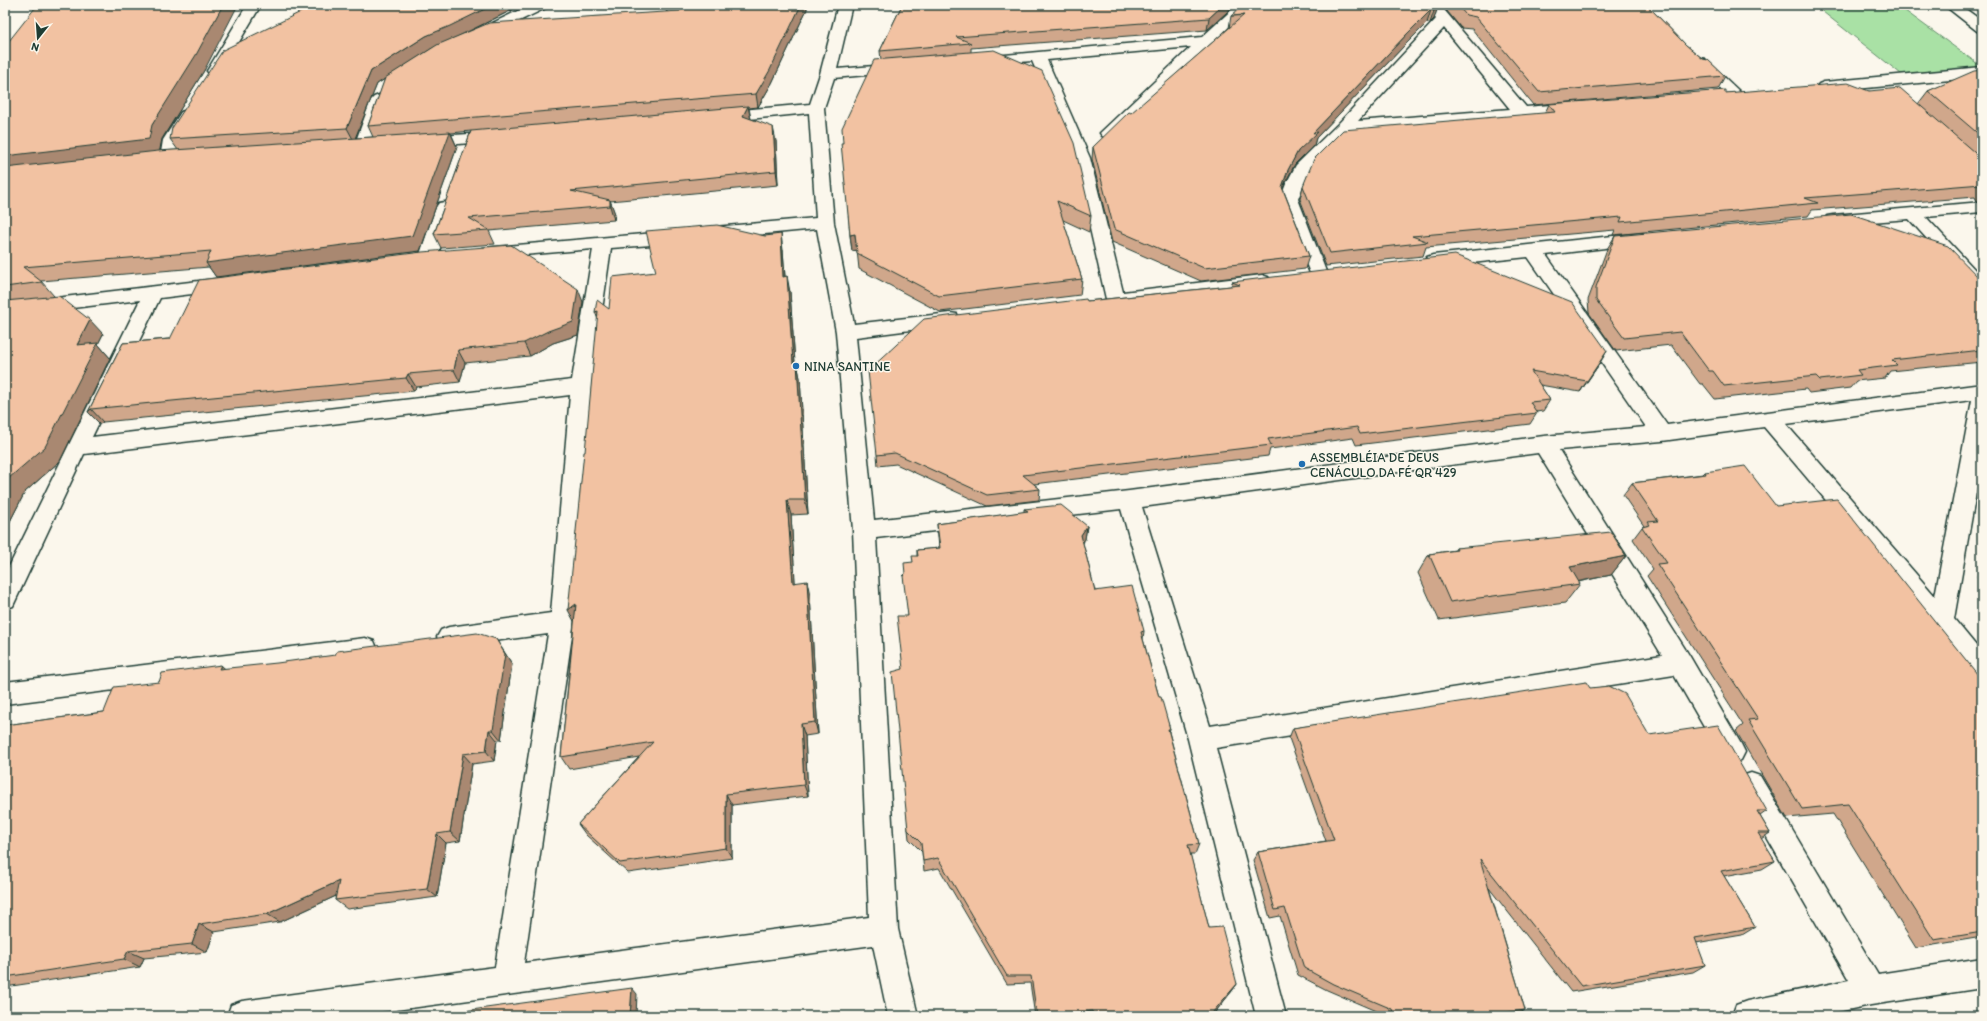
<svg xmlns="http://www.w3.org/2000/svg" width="1987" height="1021" font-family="Itim,sans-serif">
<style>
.green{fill:#a9e1a5;stroke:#648f6c}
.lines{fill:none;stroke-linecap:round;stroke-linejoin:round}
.minor-casing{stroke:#1f3d34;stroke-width:3}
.minor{fill:#fbf7ec;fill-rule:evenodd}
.wall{fill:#d0a78b;stroke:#1f3d34;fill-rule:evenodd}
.shaded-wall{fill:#a98871;stroke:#1f3d34}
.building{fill:#f2c2a2;stroke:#1f3d34}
.poi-dot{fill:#1f6fb2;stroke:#fbf7ec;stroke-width:1.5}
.labels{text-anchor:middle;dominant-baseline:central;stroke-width:3;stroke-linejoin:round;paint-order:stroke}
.poi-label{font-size:13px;fill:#1f3d34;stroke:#fbf7ec;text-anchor:start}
</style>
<rect width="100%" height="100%" fill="#fbf7ec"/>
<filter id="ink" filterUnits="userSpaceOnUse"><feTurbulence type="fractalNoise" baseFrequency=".025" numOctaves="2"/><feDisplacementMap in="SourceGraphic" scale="8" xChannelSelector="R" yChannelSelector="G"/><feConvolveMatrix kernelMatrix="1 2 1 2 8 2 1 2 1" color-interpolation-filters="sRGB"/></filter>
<g filter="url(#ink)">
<!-- green -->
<path class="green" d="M1856,5H1897L1982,67L1901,74L1818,8Z"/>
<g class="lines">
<defs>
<path id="minor" d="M247,5H261L220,74H210L207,71Z
M530,5H548L546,8L486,37H476L474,34L476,31Z
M666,5H680L681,14L679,17H669Z
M838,5H852L837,69L899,64L904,65L906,68L904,71L899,72L834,78L824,108L834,223L854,324L950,313L957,314L959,319L957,324L950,325L856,337L874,520L1129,491L1544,436L1646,427L1528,257L1433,267L1427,265L1424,261L1427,257L1433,255L1641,233L1647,235L1650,239L1647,243L1546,255L1667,425L1982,384V458L1954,619L1982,653V683L1973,680L1934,628L1764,427L1662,441L1559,450L1689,655L1741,744L1745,752L1741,760L1732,764L1723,760L1674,675L1216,748L1286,1016H1256L1188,739L1121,509L876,538L898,929L918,1016H888L873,945L352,1016H227L231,1005L242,1001L495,967L548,634L449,647L441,644L437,637L441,630L449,627L551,613L570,395L84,454L13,606L5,609V575L140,300L5,316V304L224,278L231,280L233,284L231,288L224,290L160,298L92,437L572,380L593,249L489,258L483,256L480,252L483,248L678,231L684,233L687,237L684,241L678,243L611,248L591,386L574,622L524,963L869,917L853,530L836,332L817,229L714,239L708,237L705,233L708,229L714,227L816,218L809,113L719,122L713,120L711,117L713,114L719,112L810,104L820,74ZM1972,400L1935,596L1786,424ZM1538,453L1662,655L1210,726L1142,507Z
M1237,5H1252L1114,136L1108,138L1102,136L1100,133L1191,47L1047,60L1090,158L1123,292L1262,275L1268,277L1271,281L1268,285L1262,287L1115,305L1108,303L1106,299L1074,158L1032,61L983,65L978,64L976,61L978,58L983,57L1202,37Z
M1426,5H1440L1526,107L1575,103L1581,105L1583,108L1581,111L1575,113L1349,131L1309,171L1298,199L1327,274L1324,278L1318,280L1312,278L1280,199L1286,184L1296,165L1338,124L1436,19ZM1444,28L1510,109L1358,121Z
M1944,5H1960L1982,21V32L1977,31Z
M1700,58L1705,59L1739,91L1742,94L1739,97H1729L1695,65L1693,62L1695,59Z
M1982,67V77L1824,92L1819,90L1816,87L1819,84L1824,82Z
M379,95L384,97L387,100L370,146L368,149L362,151L356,149L354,146L371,100L374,97Z
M187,110L193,112L195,115L179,140L176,159L174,162L168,164L162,162L160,159L163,140L181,112Z
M498,132L504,134L506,137L504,140L425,147L419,145L417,142L419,139L425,137Z
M445,202L451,203L454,207L437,257L434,261L428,263L422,261L419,257L436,207L439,203Z
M1982,202V212L1926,217L1978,273L1982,278V300L1975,298L1965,281L1909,219L1833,225L1827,224L1824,220L1827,216L1833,215Z
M365,638L374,641L377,648L374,655L365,658L5,704V682Z
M1751,773L1760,776L1878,974L1982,958V988L1871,1005L1818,1016H1732L1736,1005L1747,1001L1849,980L1742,794L1738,785L1742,776Z"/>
</defs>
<!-- minor casing -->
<use href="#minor" class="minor-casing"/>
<!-- minor -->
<use href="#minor" class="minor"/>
</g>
<!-- wall -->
<path class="wall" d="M315,5H522L470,31L680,11L683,7V5H806L807,9L772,83L758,107L749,108L751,119L776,141L778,185L610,201L615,214L614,220L489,231L495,244L441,248L434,234L471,131L451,133L457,147L420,251L216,277L209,267L41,281L54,296L103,334L98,344L110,358L60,461L25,492L5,531V46L205,69L162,139L159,151L178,150L170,139ZM385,79L368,126L373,137L355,138L377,84Z
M902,5H1235L1207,30L971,48V52L1091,216L1089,232L1063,220L1082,279L1080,295L940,312L859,269L857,250L852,251L850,235L843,143L881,60L880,51Z
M1442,5H1647L1686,45L1703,59L1725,76L1718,89L1533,105L1472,29L1461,28Z
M1972,5H1982V12Z
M1438,6L1434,19L1430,23H1427L1403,47L1316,138L1314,145L1295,164L1285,183L1283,189L1309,256L1305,269L1201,281L1112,242L1092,159L1093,147L1229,28L1231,16Z
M1982,70V201H1977L1975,197L1812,210L1808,216L1613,235L1615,230L1426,247L1423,256L1326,266L1300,199L1303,186L1545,113L1549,104L1725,93L1869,91L1918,104L1928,91Z
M1615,236L1982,281V362L1890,371L1885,378L1856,381L1850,388L1809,393L1806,389L1715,399L1703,384H1700L1671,345L1616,351L1589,313L1588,300L1607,249Z
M783,250L785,276L790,292L795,363H797L800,378L808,514L791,515L795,583L810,595L818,734L805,736L808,796L732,805V858L628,873L586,835L578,824L639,757L569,769L561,757L574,621L609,309L656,272Z
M1232,282L1600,363L1580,392L1540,385L1550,400L1543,411L1536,412L1537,413L1530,424L1356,445L1353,438L1270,449L1268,456L1034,484L1040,489L1039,500L987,506L896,464L878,466L877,455L1087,301L1231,286Z
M583,302L578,335L553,343L530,356L465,363L460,382L416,387L414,391L103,422L100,424L88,412L123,343Z
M1705,472L1776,506L1982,680V937L1916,948L1833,814L1787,818L1736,731L1743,725L1647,576L1653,569L1633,539L1642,527L1644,526L1623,495L1632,483L1703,474Z
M1024,509L1087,526L1085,539L1083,543L1095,591L1144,631L1143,639L1159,697L1170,729L1169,732L1199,844L1195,854H1190L1209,928L1237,984L1232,991L1212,1016H1035L1030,983L1007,984L939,868L924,871L922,852L909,839L908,830L903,669L913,562L917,556V550L939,548L938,537L937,524L1024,512Z
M1456,548L1626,556L1611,575L1578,582L1580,584L1565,603L1439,620L1418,573L1429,554L1455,550Z
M1982,556V578L1977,577Z
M1982,627V651L1978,646Z
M503,650L512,664L501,740H497L494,761L472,764L460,841L446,843L437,897L347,909L335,900L336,896L280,922L214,932L207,952L144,958L140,967L5,987V725L104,712L159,682L225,669Z
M1590,688L1649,735L1767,811L1760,816L1770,833L1761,839L1775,861L1762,869L1724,876L1755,927L1742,935L1696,943L1705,965L1693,972L1571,992L1489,888L1525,1010L1516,1016H1386L1385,1015L1327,990L1298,975L1280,916L1270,918L1253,860L1258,852L1326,841L1289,738L1293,728Z"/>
<!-- shaded-wall -->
<path class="shaded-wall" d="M223,5H238L205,69L162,139L159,154L5,171V156L152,125Z
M493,5H522L455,38L431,49L377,84L354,141L347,128L371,71L426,36Z
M801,5H806L807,9L772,83L758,107L756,94Z
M1223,5H1235L1207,30L1209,18Z
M1438,6L1434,19L1430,23L1434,11Z
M1431,10L1427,23L1403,47L1316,138L1314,145L1295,164L1285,183L1279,200L1282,187L1288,170L1298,151L1313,133L1407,34Z
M748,106L751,120L743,116Z
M773,127L776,141L778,185L776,171Z
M450,132L457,147L420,251L216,277L206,263Z
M610,200L615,214L614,220L610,206Z
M781,234L783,250L786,292L783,277Z
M855,234L857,250L852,251L850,235Z
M787,276L790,292L796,378L793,363Z
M578,289L583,302L578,335L553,343L530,356L524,343Z
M598,311L601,327L595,312Z
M90,320L103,334L98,344L110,358L60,461L25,492L5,531V486Z
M458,350L465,363L460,382L454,370Z
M1607,351L1600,363L1580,392L1587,381Z
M797,363L800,378L808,514L805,500Z
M408,374L416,387L414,391L406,378Z
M91,409L103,422L100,424L88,412Z
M787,500L791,515L796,597L793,583Z
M1087,526L1085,539L1080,548L1081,535Z
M1626,556L1611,575L1556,586L1570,567Z
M807,581L810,595L818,734L815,722Z
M576,604L575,623L568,610Z
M496,639L512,664L501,740L493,730Z
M221,665L233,676L219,669Z
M801,724L805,736L808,796L804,785Z
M489,730L497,740L494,761L486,751Z
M463,754L472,764L460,841L450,832Z
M726,794L732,805V858L726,848Z
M437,834L446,843L437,897L427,889Z
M339,881L351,889L280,922L267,914Z
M199,924L214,932L207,952L192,944Z
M128,951L144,958L140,967L124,959Z
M1237,984L1232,991L1212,1016H1208Z
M632,988L637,994L636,1016H630Z"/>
<!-- building -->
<path class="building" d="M40,5H223L196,55L152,125L149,139L5,156V46L35,8Z
M315,5H493L450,26L426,36L371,71L347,128L170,139L172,128L223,50Z
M704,5H801L770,70L756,94L368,126L385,78L437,45L489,23L680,11V7Z
M902,5H1223L1209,18L956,37L971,43L880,51Z
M1243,5H1437L1438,6L1434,11L1431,10L1407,34L1313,133L1318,132L1298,151L1288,170L1282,187L1309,256L1204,268L1114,229L1093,147L1129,112L1131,113L1244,15L1231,16Z
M1457,5H1647L1686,45L1703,59L1708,60L1725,76L1539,92L1476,17L1466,15Z
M994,50L1042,71L1074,143L1091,216L1057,201L1082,279L939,296L857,253L855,234L850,235L841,143H843L842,128L874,60Z
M1982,70V137L1928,91L1974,71Z
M1848,83L1869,91L1900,88L1982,159V184L1805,198L1818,203L1620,222L1622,217L1412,236L1428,242L1330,253L1303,186L1314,159L1343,130L1555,112L1549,104L1725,90V93Z
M748,106L743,116L773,127L776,171L571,191L610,200V206L469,218L489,230L434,234L471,131Z
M450,132L412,236L206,263L211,251L23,267L42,282L5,287V168L158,151Z
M1851,214L1948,246L1982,281V350L1892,360L1897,365L1857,370L1861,375L1820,380L1816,376L1724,386L1713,371H1709L1680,332L1624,338L1596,300V287L1615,236Z
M717,225L765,236L781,234L783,277L787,276L793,363H797L805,500H787L793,583L807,581L815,722L801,724L804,785L726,794V848L620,863L578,824L653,742L561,757L576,604L568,610L584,452H585L598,311L595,312L597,300L609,309L612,277L656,272L646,231Z
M511,245L578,289L573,322L548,331L524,343L458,350L454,370L408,374L406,378L91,409L88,412L123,343L170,339L199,280L422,252Z
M1455,255L1572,302L1607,351L1587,381L1531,371L1550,400L1530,402L1537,413L1360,434L1357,427L1268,439L1271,445L1023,475L1040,489L987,495L895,453L877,455L868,371L924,319L1086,299L1087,301L1240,285L1232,282Z
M59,296L90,320L77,345L98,343L45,447L9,478L5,486V301Z
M1745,466L1776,506L1837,499L1982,680V932L1934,940L1848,804L1802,809L1748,720L1758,719L1657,564L1667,563L1642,527L1650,525L1648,522L1658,521L1632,483L1706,474L1705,472Z
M1061,505L1087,526L1081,535L1095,591L1132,586L1144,631L1141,632L1159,697H1161L1170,729H1168L1199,844L1188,845L1209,928L1222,927L1237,984L1212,1013L1208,1016H1093L1092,1011L1059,1016H1037L1031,976H1007L938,858L923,861L921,843L908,830L892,672L903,669L897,616H908L903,576L905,574L904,563L913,562L912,556H918L917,550L940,548L937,524L1028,511L1024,509Z
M1611,532L1626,556L1570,567L1580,584L1450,602L1429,554L1457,550L1456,548Z
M477,633L496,639L505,654L493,730H489L486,751L463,754L450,832L437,834L427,889L335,900L339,881L267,914L199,924L192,944L128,951L124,959L5,977V725L104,712L114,687L159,682L162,673L221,665L219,669L277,663L335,655L337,651Z
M1586,682L1590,688L1609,686L1625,694L1649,735L1718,725L1767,811H1757L1770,833H1758L1775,861L1721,871L1755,927L1695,938L1705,965L1581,986L1480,859L1525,1010L1482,1016H1394L1392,1009L1333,984L1304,968L1285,908L1275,910L1258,852L1334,840L1293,728Z
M632,988L630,1016H445L464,1013V1011Z"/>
</g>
<!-- markers -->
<g class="poi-dot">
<circle cx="796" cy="366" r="4"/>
<circle cx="1302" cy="464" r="4"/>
</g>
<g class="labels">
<!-- poi labels -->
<g class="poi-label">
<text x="804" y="366">NINA SANTINE</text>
<text x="1310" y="457">ASSEMBLÉIA DE DEUS<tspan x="1310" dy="15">CENÁCULO DA FÉ QR 429</tspan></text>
</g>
</g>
<!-- margin -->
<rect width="1987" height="1021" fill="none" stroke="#fbf7ec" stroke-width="20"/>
<rect x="10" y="10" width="1967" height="1001" fill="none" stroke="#1f3d34" stroke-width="1.5" filter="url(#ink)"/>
<!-- north arrow -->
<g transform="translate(38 38) rotate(197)" stroke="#fbf7ec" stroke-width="3" paint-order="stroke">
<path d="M0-3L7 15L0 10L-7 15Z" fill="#1f3d34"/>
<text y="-6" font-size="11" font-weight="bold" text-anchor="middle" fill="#1f3d34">N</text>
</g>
</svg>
